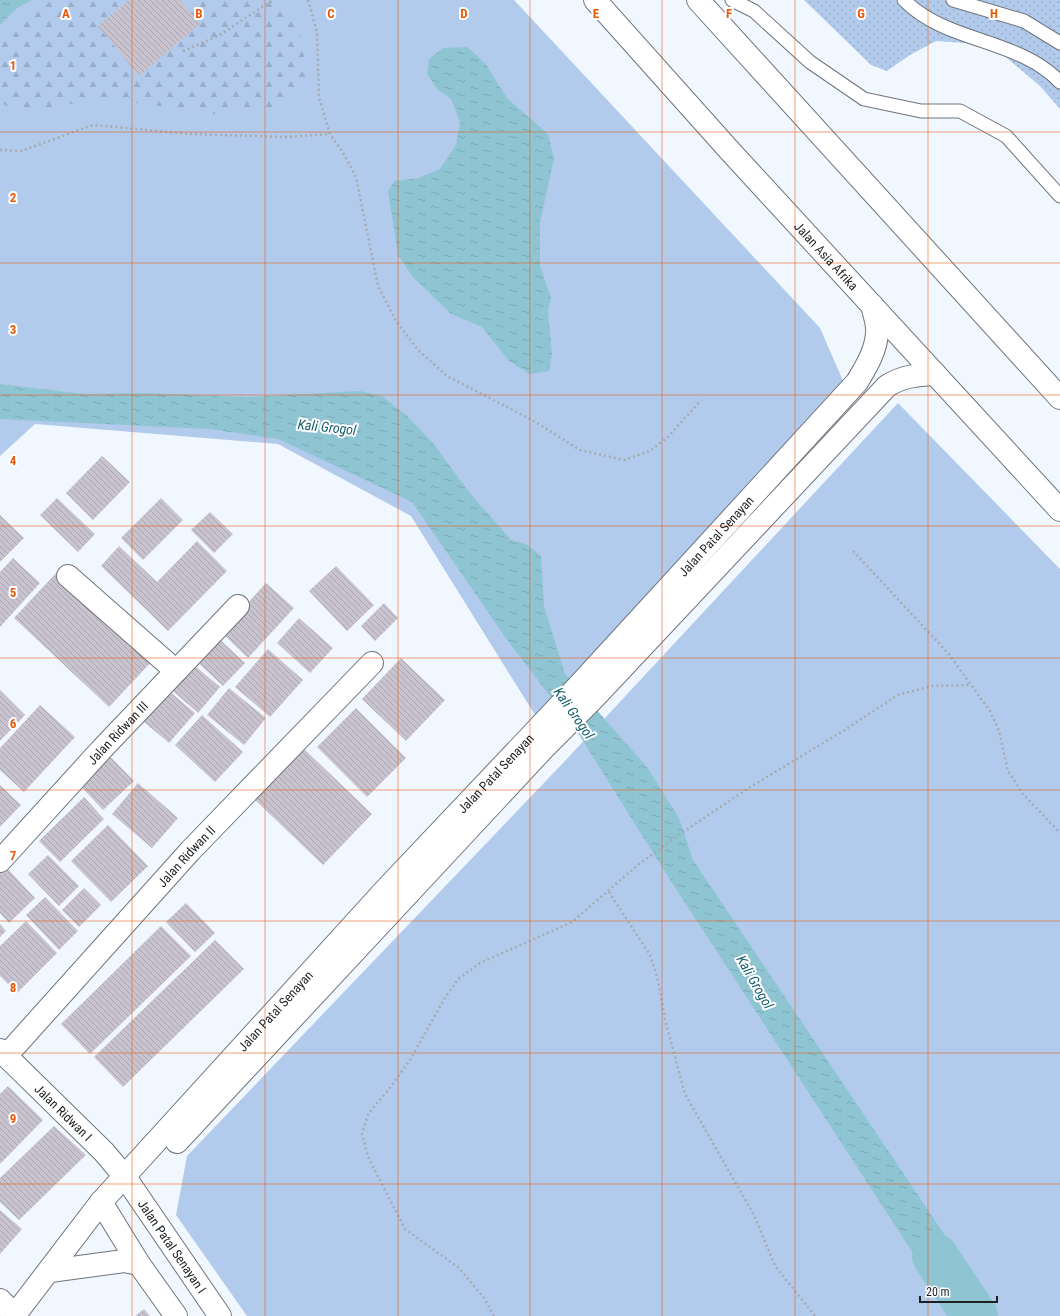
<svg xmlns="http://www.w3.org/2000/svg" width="1060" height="1316" font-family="'Roboto Condensed',sans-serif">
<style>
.grass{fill:#b2cbec}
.forest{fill:url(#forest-firs)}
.park{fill:url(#park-dots)}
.water{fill:url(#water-ripples)}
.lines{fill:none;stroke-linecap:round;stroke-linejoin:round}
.river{stroke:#8fc5d3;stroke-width:46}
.building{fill:url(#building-back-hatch)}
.lane-casing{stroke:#6e757e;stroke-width:15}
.street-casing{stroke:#6e757e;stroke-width:24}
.secondary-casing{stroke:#6e757e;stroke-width:24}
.primary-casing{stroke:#6e757e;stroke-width:24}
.path{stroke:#a6abb2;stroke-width:2.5;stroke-dasharray:2 3;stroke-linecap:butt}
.lane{stroke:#fff;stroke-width:13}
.street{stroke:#fff;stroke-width:22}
.secondary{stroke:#fff;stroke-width:22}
.primary{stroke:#fff;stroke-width:22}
.grid{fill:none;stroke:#e8590c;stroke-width:1;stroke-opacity:0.55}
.labels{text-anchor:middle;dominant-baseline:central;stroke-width:4;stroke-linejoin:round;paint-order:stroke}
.street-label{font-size:13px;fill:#1e2124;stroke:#fff}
.water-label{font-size:14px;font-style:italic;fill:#155e6d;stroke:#fff}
.grid-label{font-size:13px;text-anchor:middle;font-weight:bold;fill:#e8590c;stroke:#fff;stroke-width:4;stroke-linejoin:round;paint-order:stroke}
</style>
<defs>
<pattern id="forest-firs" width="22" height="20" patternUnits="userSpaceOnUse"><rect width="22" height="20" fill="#b2cbec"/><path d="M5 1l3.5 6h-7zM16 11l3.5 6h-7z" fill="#99aeca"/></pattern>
<pattern id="park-dots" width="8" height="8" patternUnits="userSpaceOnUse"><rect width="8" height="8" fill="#b2cbec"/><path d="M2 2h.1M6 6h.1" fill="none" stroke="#99aeca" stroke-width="1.8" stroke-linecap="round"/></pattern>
<pattern id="water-ripples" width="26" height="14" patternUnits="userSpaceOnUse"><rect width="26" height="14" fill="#8fc5d3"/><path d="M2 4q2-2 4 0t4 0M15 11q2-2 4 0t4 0" fill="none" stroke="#7ba9b5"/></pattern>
<pattern id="building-back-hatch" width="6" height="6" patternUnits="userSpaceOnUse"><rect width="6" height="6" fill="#c8c3ce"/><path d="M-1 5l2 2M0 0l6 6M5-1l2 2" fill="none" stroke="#aba7b1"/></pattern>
</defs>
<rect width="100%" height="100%" fill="#f1f7ff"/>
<!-- grass -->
<path class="grass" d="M0,0H514L820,328L844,383L535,715L411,516L278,444L35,424L0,456Z
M898,403L1060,569V1316H247L176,1215L187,1156L564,762Z"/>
<!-- forest -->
<path class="forest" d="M53,0H281L296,14L309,83L275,109L215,114L103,98L24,113L0,103V43L16,21Z"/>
<!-- park -->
<path class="park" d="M804,0H1060V109L1040,86L1001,53L966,43L936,41L910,55L887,71L871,65Z"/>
<!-- water -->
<path class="water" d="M0,0H32L17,8L0,25Z
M467,47L485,63L507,98L548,134L554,159L540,222V266L551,298L548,311L552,354L549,371L529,374L509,361L482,327L451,314L412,276L398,255L388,191L394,181L418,178L440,169L456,145L460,122L451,99L438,90L427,74L429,59L443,48Z
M0,384L84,394L140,393L247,397L360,391L382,396L406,415L433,443L469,492L511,540L528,545L541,556L544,606L565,674L647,767L679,818L693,860L987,1298L959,1316H954L665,872L578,733L508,641L412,502L278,439L209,429L0,419Z"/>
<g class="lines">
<!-- river -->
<path class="river" d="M935,1256L975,1316"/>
</g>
<!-- building -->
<path class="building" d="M129,0H180L200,24L139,76L98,26Z
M102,456L130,482L93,520L66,493Z
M57,498L95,534L78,552L40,515Z
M161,498L183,520L143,560L121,538Z
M210,512L233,534L214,553L191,530Z
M0,515L24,538L0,562Z
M197,541L227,571L168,631L101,566L119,546L157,582Z
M13,558L40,583L0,627V572Z
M336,566L374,605L347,631L309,591Z
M58,571L153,660L109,707L14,618Z
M266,583L294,608L248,658L221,632Z
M384,603L398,618L375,641L361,626Z
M299,618L333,648L310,673L277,643Z
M214,634L245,663L223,686L193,658Z
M268,649L303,680L270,717L235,687Z
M401,658L445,700L406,741L362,699Z
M189,661L220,687L198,713L165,684Z
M163,686L195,713L169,743L137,716Z
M229,688L266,718L244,745L207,715Z
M0,690L25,715L0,741Z
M40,705L75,737L24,792L0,770V748Z
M356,708L406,758L367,797L317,747Z
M202,715L243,752L215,782L175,745Z
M303,748L372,814L323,865L254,799Z
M105,751L134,781L103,810L76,781Z
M138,783L178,818L152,848L112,814Z
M0,785L21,805L0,827Z
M84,797L104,819L60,862L39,841Z
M108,825L148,866L111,902L71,861Z
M48,855L79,886L59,906L28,874Z
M5,866L35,898L9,923L0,913V870Z
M84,888L101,905L79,927L62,910Z
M45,897L78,931L59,950L26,915Z
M186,903L215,933L195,952L166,922Z
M26,921L57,953L17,993L0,976V946Z
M0,924L6,931L0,937Z
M161,926L191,956L90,1054L61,1024Z
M215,940L244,969L123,1087L94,1057Z
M8,1086L43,1120L0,1164V1094Z
M54,1126L86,1155L19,1220L0,1202V1178Z
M0,1210L22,1229L0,1254Z
M144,1309L150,1316H135Z"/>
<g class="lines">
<defs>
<path id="lane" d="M732,0L754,11L810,62L864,99L921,111H960L1006,136L1060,196
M904,0C946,43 1018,38 1060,82
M953,0L1024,21L1060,43"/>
<g id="street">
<path d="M68,576L176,671"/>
<path id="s1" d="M0,861L101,750L238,606"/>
<path id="s2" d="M0,1050L104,1152L125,1177"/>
<path id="s3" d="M6,1056L191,850L372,663"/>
<path d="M0,1300L15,1315"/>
</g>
<g id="secondary">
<path d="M177,1142L544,748L594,698L887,386C903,376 917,375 935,374"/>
<path id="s4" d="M125,1177L220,1316"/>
<path d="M101,1202L139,1264L176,1316"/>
<path d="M50,1271L124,1261L139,1264"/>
<path id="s5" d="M14,1316L101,1202L386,889L580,684L857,382C866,367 876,351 877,333C878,324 874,314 872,305"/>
</g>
<g id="primary">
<path id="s6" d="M595,0L730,151L1060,510"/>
<path d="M698,0L1060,398"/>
</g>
</defs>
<!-- lane casing -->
<use href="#lane" class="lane-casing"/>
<!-- street casing -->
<use href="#street" class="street-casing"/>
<!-- secondary casing -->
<use href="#secondary" class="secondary-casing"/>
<!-- primary casing -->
<use href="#primary" class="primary-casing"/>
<!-- path -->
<path class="path" d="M308,0L317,32L319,98L330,134L345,156L356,177L378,286L396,321L418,350L447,376L534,421L580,450L624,460L650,451L668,437L701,400
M183,51L218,36L273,0
M0,150L21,151L93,125L190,134L287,137L330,134
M853,551L948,653L990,711L999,731L1008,771L1023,794L1060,833
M609,892L650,955L658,980L665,1020L685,1094L755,1217L775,1266L815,1316
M494,1316L484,1298L459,1268L405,1229L368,1157L362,1134L368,1114L389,1089L410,1060L443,1001L458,979L480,963L572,922L639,864L689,828L747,789L843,731L898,695L932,686L970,685"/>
<!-- lane -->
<use href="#lane" class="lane"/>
<!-- street -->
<use href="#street" class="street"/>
<!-- secondary -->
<use href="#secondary" class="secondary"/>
<!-- primary -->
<use href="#primary" class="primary"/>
</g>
<!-- grid -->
<path class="grid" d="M132,0V1316M265,0V1316M398,0V1316M530,0V1316M662,0V1316M795,0V1316M928,0V1316M0,132H1060M0,263H1060M0,395H1060M0,526H1060M0,658H1060M0,790H1060M0,921H1060M0,1053H1060M0,1184H1060"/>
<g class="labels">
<!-- street labels -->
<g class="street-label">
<text stroke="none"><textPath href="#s6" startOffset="345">Jalan Asia Afrika</textPath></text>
<text stroke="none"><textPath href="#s5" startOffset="1050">Jalan Patal Senayan</textPath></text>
<text stroke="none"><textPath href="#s1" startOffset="174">Jalan Ridwan III</textPath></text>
<text stroke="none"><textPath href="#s5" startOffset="726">Jalan Patal Senayan</textPath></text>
<text stroke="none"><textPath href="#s3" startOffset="269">Jalan Ridwan II</textPath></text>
<text stroke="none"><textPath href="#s5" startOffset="402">Jalan Patal Senayan</textPath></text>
<text stroke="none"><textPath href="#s2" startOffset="89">Jalan Ridwan I</textPath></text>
<text stroke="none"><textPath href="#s4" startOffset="84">Jalan Patal Senayan I</textPath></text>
</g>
<!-- water labels -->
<g class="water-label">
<text transform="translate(327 427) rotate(6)">Kali Grogol</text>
<text transform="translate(574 713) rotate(55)">Kali Grogol</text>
<text transform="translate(755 982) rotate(60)">Kali Grogol</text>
</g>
</g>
<g class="grid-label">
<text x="66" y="18">A</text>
<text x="199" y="18">B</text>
<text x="331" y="18">C</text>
<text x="464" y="18">D</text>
<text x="596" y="18">E</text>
<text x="729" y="18">F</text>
<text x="861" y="18">G</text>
<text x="994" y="18">H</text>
<text x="13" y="70">1</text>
<text x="13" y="202">2</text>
<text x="13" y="334">3</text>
<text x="13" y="465">4</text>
<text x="13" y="597">5</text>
<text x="13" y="728">6</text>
<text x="13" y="860">7</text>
<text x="13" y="992">8</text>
<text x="13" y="1123">9</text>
</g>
<!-- scale -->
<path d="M920 1296v6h77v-6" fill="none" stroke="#1e2124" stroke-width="2"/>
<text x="926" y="1296" font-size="12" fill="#1e2124" stroke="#ffffff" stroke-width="3" paint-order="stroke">20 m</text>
</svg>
